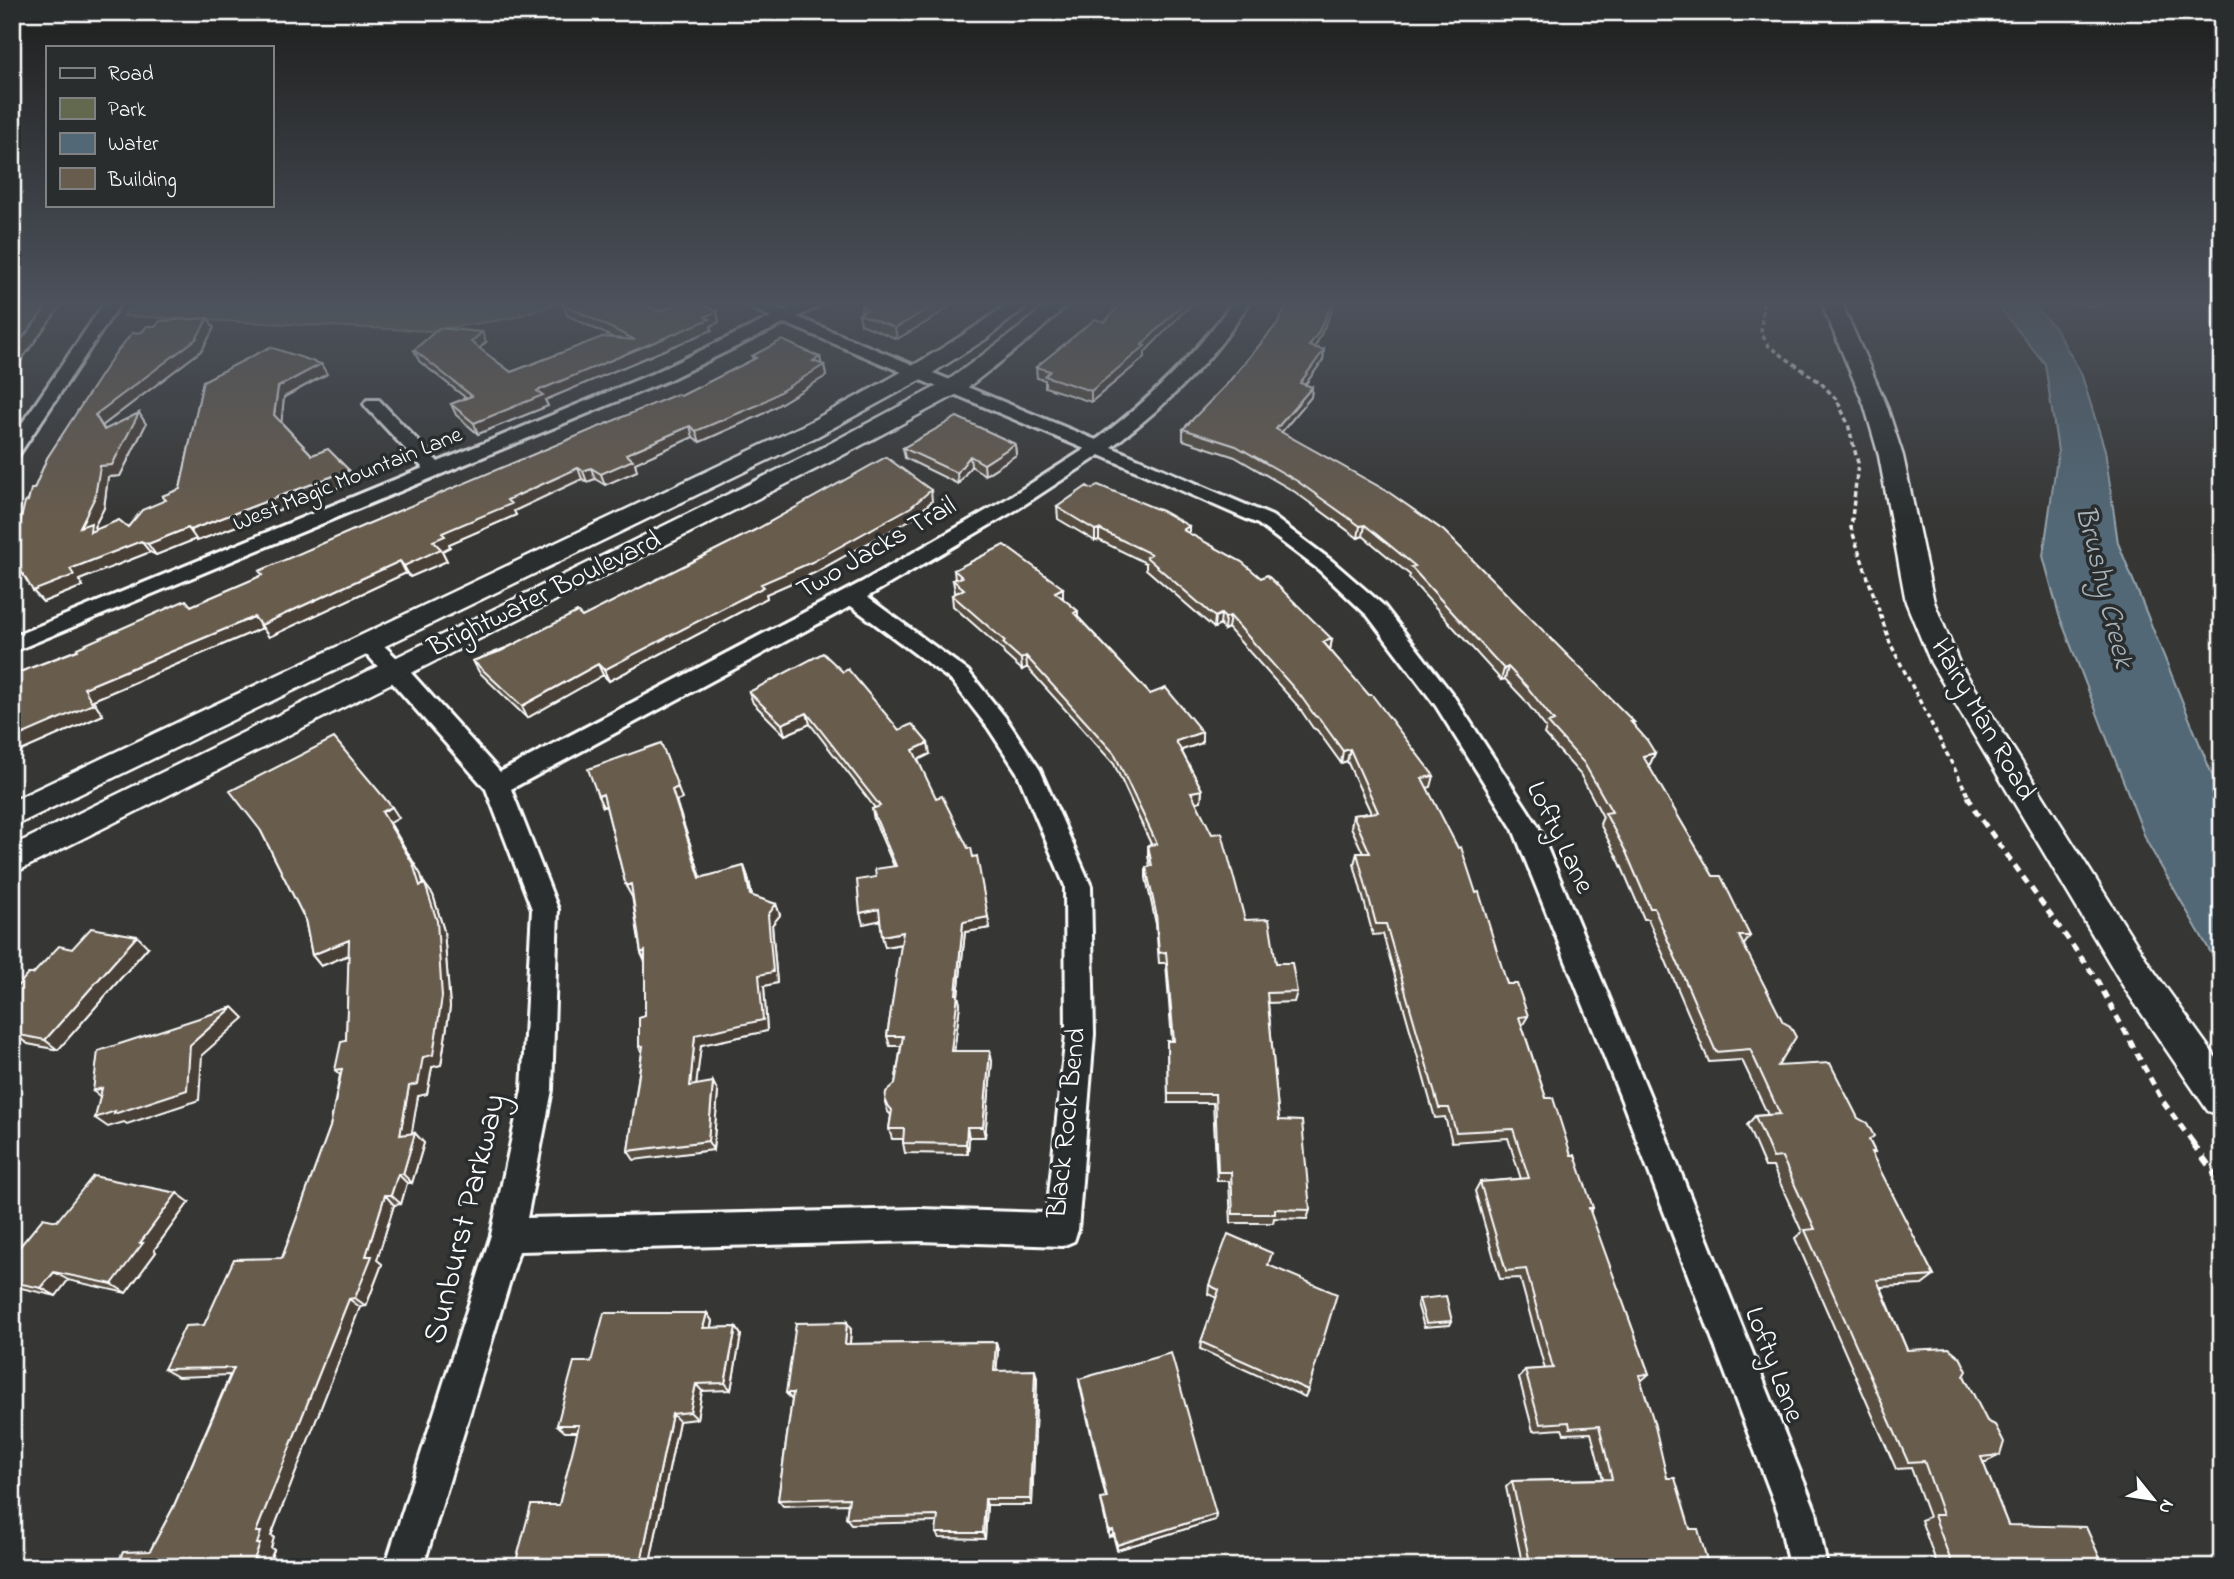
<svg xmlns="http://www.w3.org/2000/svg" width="2234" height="1579" font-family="'Indie Flower',sans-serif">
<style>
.green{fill:#63694f;stroke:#b1b4a7;stroke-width:2}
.water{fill:#526876;stroke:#97a4ad;stroke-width:2}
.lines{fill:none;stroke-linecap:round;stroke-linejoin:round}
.minor-casing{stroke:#fff;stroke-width:6}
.tertiary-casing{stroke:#fff;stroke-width:5}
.path-far2{stroke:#fff;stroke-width:3.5;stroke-dasharray:5 3.5;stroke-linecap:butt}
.path-far1{stroke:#fff;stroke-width:5;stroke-dasharray:8 6;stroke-linecap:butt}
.path{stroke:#fff;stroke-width:6;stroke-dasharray:10 8;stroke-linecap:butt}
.minor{fill:#2a2d2e;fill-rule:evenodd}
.tertiary{fill:#2a2d2e;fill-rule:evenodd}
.wall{fill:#594f43;stroke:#fff;stroke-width:2}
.shaded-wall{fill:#484037;stroke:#fff;stroke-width:2}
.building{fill:#675c4e;stroke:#fff;stroke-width:2}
.labels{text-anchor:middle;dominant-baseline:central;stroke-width:7;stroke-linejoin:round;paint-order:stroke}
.far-street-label{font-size:23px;fill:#fff;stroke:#2a2d2e}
.street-label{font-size:28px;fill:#fff;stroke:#2a2d2e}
.water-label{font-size:30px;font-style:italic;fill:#a8b4ba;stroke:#2a2d2e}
.near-street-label{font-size:33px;fill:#fff;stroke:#2a2d2e}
</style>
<rect width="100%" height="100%" fill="#363634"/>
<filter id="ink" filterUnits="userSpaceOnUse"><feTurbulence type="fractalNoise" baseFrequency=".0143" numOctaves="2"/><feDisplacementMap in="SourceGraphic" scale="14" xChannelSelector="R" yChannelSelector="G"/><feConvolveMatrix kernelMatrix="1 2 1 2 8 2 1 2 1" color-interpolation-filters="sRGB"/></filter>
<g filter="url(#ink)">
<!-- green -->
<path class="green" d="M133,302H562L512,318L429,331L124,316Z"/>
<!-- water -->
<path class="water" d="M1995,302H2031L2055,328L2081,373L2105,450L2118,543L2222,799V972L2147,842L2059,615L2043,556L2058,451L2045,364Z"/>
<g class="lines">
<defs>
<path id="minor" d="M105,302H121L18,456L12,457V438Z
M739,302H760L784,311L803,302H823L821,305L797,317L1096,440C1150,400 1194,356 1233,302H1249C1216,359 1164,407 1111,447L1272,516L1332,561L1384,606L1452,694L1538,826L1652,1101L1816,1512L1827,1567H1789L1778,1512L1622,1101L1513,829L1436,706L1368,616L1318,569L1258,524L1100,455L1019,508L867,597L968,671L1005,717L1040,770L1091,886L1094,1034L1078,1230L1074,1241L1062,1246L919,1241L519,1251L423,1567H385L491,1235L522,1090L532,909L486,789L358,644L361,639L369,637L377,639L403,664L500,772L862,582L1005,500L1085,449L785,323L666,381L12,652V637L423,468L367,408L364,404L367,400H379L438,462L654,373L771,317ZM851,606L952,681L989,729L1017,772L1065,886L1066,1034L1047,1213L919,1209L527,1218L552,1090L558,909L511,789Z"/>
<path id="tertiary" d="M1010,302H1032L986,339L928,376L818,436L12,827V801L802,426C873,388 945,351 1010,302Z
M1049,302H1070L1036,334L963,391L828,463L12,874V846L812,453L947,381L1022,326Z
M1821,302H1841L1886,404L1903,456L1934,602L1959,663L2151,967L2222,1066V1116L2208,1111L2125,989L1931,663L1906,602L1879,456L1864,404Z"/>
</defs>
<!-- minor casing -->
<use href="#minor" class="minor-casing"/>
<!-- tertiary casing -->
<use href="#tertiary" class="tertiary-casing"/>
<!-- path-far2 -->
<path class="path-far2" d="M1763,302L1761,333L1769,346L1821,383L1837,400L1848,424L1858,463L1851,528L1890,643L1969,797"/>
<!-- path-far1 -->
<path class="path-far1" d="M1968,796L1976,812L2096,978L2162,1100L2194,1144"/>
<!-- path -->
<path class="path" d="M2192,1142L2222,1184"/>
<!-- minor -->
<use href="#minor" class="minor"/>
<!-- tertiary -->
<use href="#tertiary" class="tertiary"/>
</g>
<!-- wall -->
<path class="wall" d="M861,302H955L932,319L897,339L861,324L859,314L861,313Z
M2069,302H2102L2099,307L2069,303Z
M563,304L660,312L717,311L719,322L711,326L712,330L545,400L548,406L478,434L456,415L451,404L466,398L419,361L414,350L486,342L479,349L511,372L614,338L567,315Z
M208,318L214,328L202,350L102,426L105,430L139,413L146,424L120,476L108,477L104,508L94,527L96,529L128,527L180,489L203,381L327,374L284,397L281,422L312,455L355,481L197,541L196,539L156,555L150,552L79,580L83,586L43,602L33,591L28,501L34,489L142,332L156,326Z
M1317,343L1314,347L1324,350L1323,360L1305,385L1312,387L1311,397L1281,432L1634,722L1633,724L1655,753L1650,764L1648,765L1713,876L1750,936L1744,945L1778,1066L1869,1140L1875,1152L1872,1155L1934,1276L1922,1285L1881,1287L1907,1350L1964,1376L2000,1455L1986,1462H1983L2008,1525L2104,1567H1938L1921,1520L1929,1517L1911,1468L1896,1469L1795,1238L1802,1232L1773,1167H1765L1747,1125L1755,1116L1768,1115L1742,1060L1709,1062L1648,919H1644L1620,863L1600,824L1603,817L1580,774L1544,734L1546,728L1523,698L1505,679L1501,680L1409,578L1410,575L1363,536L1358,538L1295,492L1235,457L1183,440V429Z
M1145,352V357L1091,402L1045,387V380L1037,378L1036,367Z
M752,356L820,357L821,364L824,365L826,376L761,415L700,442L693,437L635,463L637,471L605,485L595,479L587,482L582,479L514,511L516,515L449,544L450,547L442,551L447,561L410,577L406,573L269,637L262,628L93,700L103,715L12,755V675L191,606L681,396L753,360Z
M1015,444L1016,455L985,475L971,466L958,484L905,458L903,448Z
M932,501L913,518L814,573L766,594L767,598L609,681L603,675L527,718L479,672L473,661L582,617Z
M1057,507L1189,534L1332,639L1330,650L1434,776L1431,787L1427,788L1507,984L1528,1016L1522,1026L1546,1098L1593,1208L1590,1213L1649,1374L1641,1381L1667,1478L1690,1529L1709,1567H1523L1506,1487L1512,1481L1603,1479L1591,1433L1564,1434L1562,1429L1533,1431L1519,1378L1525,1370L1545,1369L1520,1278L1500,1279L1475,1191L1480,1182L1521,1179L1508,1138L1452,1142L1445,1117L1435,1118L1383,934L1373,935L1354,864L1357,853H1363L1351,827L1353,815L1371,813L1347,761L1341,763L1317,730L1313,728L1298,706L1228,628L1224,630L1220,625L1214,628L1146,569V563L1099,540L1095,541L1058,519Z
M954,570L1063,588V599L1078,611V617L1150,694L1202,743L1181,750L1202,790L1201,801L1196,802L1245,920L1297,992L1294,1002L1268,1003L1279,1120L1310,1210L1307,1219L1274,1218L1273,1223H1231L1229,1181H1217L1213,1103H1168L1167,1041H1172L1166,963H1159L1156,924L1146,878V867H1150L1148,856V845L1151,844L1114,764L1027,667L1022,670L1004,654L1003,650L953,606L952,595L956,593L955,592L953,580H955Z
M749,692L899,730L930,754L918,760L990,928L965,932L958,996L960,1004L954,1051L992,1061L985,1137H969L968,1154L905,1153L903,1143V1139H892L889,1129L891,1115L888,1112L885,1102L895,1084L901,1046H890L887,1036L902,944L885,947L880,920L863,924L876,877L894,866L874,820L872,809L875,808L810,724L785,735L753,703Z
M598,796L682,799L676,801L701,878L744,866L748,877L752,896L776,904L780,915L772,925L777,983L764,986L767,1031L701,1045L696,1085L718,1092L713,1150L634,1160L628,1151L642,1052L639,1047L645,1016V962L641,953L632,896L626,886L606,806L603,807Z
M399,818L390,823L421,875L424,884L433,895L444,931L450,1007L441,1065L432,1067L427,1094L418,1096L411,1134L424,1143L412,1183H407L401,1204L394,1205L377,1260L382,1264L366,1306L360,1307L271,1536L274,1537L271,1548L274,1550L267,1567H116L150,1551L173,1508L230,1375L178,1377L164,1369L204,1325L282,1258L330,1127L340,1075L335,1070L346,1041L349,955L321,966L312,955L305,919L261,831Z
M148,947L58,1050L28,1044L22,1040L12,1038V990L33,974L72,949Z
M189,1202L154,1250L156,1252L126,1293L68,1280L56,1296L12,1286V1263L16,1258L12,1256L57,1221Z
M1269,1265L1308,1390L1305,1397L1200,1349L1201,1342L1217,1298L1208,1294L1209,1285Z
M1419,1299L1452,1321L1450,1325L1424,1327L1417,1303Z
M707,1313L712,1321L711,1328L736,1327L741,1335L731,1390L702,1391L697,1419L679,1421L649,1567H517L515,1565L559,1505L578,1432H565L557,1425L591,1362Z
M851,1330L850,1344L996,1342L998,1350L996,1371L1037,1378L1032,1505H987L985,1539L939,1538L936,1533L937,1522L851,1524L846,1518L848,1504L783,1506L778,1500L792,1400L786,1393Z
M1079,1379L1216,1514L1215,1520L1117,1550L1113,1535L1109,1537L1102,1505L1101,1499L1106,1498L1080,1386Z"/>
<!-- shaded-wall -->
<path class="shaded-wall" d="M50,302H64L12,373V352Z
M940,302H955L932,319L897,339L895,328Z
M1184,302H1193L1145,352V357L1091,402V391L1142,345Z
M1333,302H1336L1317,343L1307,357L1309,346Z
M717,311L719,322L711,326L712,330L545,400L548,406L478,434L474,423L537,391Z
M208,318L214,328L202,350L102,426L112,441L95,415Z
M482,332L486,342L475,353L471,342Z
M1324,350L1323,360L1298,394L1300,383Z
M820,357L822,366L824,365L826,376L761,415L700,442L696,431Z
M321,364L327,374L284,397L281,426L274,415L278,387Z
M1312,387L1311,397L1275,440L1276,429Z
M139,413L146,424L120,476L108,477L104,508L94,527L99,534L98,543L80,527L100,466Z
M690,426L693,437L635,463L637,471L605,485L601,474L626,454Z
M1015,444L1016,455L985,475L984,464Z
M970,456L971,466L958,484L957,473Z
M578,468L582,479L514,511L516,515L449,544L450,547L442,551L447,561L410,577L404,566L442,533L507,500Z
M591,468L595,479L587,482L583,471Z
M349,470L355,481L197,541L190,530Z
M931,490L932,501L913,518L814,573L766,594L767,598L609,681L604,670Z
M1365,525L1363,536L1358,538L1360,526Z
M1189,526V538L1183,530Z
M188,528L196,539L156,555L148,544Z
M1099,529V540L1095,541V530Z
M141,541L150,552L79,580L83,586L43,602L33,591L70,569Z
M400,561L406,573L269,637L261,625Z
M1063,588V600L1055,592Z
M1221,614L1220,625L1214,628L1215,617Z
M1230,616L1228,628L1224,630L1225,618Z
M254,617L262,628L93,700L103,715L12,755V739L84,688Z
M1332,639L1330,650L1323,642Z
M1026,656L1027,667L1022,670L1021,659Z
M598,664L603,675L527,718L522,706Z
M1508,667L1505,679L1501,680L1504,669Z
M807,713L810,724L785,735L782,724Z
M1202,732V743L1176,752V741Z
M661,743L682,799L676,801L705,889L700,878L672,790Z
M928,743L930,754L915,761L913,750Z
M1350,749L1347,761L1341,763L1343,751Z
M1655,753L1650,764L1638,767L1643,756Z
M1202,790L1201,801L1190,804L1191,792Z
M603,794L608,805L603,807L598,796Z
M392,807L399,818L390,823L421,875L427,897L420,886L382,812Z
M744,866L748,877L754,906L750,895Z
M425,884L433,895L444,931L450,1007L441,1065L432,1067L427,1094L418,1096L410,1144L400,1135L409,1086L423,1057Z
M631,884L636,895L632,897L626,886Z
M776,904L780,915L772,925L777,983L764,986L767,1031L701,1045L695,1095L690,1086L695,1035L759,975L768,915Z
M879,909L882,920L863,924L860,913Z
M988,917L990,928L965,932L958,996L960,1004L953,1061L951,1051L956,994L963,922Z
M903,932L906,943L885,947L882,936Z
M137,936L148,947L58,1050L45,1040Z
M349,940L358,951L321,966L312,955Z
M645,951L646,963L641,953Z
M233,1007L244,1018L202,1055L199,1100L127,1124L124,1122L108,1127L95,1118L190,1045Z
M990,1051L992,1061L985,1137L983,1127Z
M713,1082L718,1092L713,1150L708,1141Z
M102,1088L106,1101L93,1091Z
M967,1127L969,1137L968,1154L966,1144Z
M415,1133L424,1143L412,1183L403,1174Z
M398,1174L407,1183L401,1204L391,1195Z
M177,1193L189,1202L154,1250L156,1252L126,1293L112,1284L140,1243Z
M385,1195L394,1205L377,1260L382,1264L366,1306L355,1298L366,1256Z
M54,1272L68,1280L56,1296L41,1288Z
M349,1299L360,1307L271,1536L274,1537L271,1548L274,1550L267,1567H251L257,1544L256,1532Z
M707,1313L712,1321L709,1336L703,1328Z
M847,1322L851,1330L849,1351L845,1344Z
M736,1327L741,1335L731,1390L725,1383Z
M996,1342L998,1350L996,1378L994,1371Z
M1035,1370L1037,1378L1032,1505L1030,1499Z
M696,1384L702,1391L697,1419L690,1412Z
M672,1414L679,1421L649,1567H640Z
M985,1499L987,1505L985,1539L983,1533Z
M1216,1514L1215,1520L1117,1550V1545Z
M1113,1530V1535L1109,1537V1531Z"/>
<!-- building -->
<path class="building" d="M12,302H50L12,352Z
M570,302H639L660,312L681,302H693L717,311L705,317L710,319L537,391L543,395L474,423L451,404L472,396L414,350L439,328L482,332L471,342L511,372L602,337L635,340L563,304Z
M866,302H940L930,308L895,328L859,314L867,310L861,307L869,303Z
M1122,302H1184L1142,345L1145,346L1091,391L1045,376L1050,371L1036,367L1095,319L1105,322Z
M1288,302H1333L1318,333L1309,346L1324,350L1300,383L1312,387L1276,429L1387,491L1444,531L1634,722H1631L1647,740L1655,753L1643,756L1713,876H1721L1750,936H1739L1783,1022L1790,1026L1796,1037L1778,1066L1830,1063L1858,1118L1867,1123L1874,1136L1869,1140L1875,1152H1871L1934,1276L1877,1280L1907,1350L1949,1348L1960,1357L1967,1371L1964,1376L1987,1421L1995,1425L2004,1442L2000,1455L1981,1457L2008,1525L2086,1527L2104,1567H1953L1934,1515H1943L1924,1461L1908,1462L1805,1230L1815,1229L1782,1157L1773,1158L1755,1116L1780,1114L1750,1049L1716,1052L1654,908H1650L1626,852L1605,813L1612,812L1584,763L1548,723L1554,721L1527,687L1508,667L1504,669L1411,567L1415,566L1365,525L1360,526L1297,481L1236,446L1183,429L1226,385L1278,323Z
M208,318L196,339L95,415L104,430L139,413L112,465L100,466L95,497L80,527L91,523L90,532L119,520L128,527L142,510L166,500L162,496L180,489L203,381L270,347L321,364L278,387L274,415L312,455L328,449L349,470L190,530L188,528L148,544L141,541L70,569L74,575L33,591L12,556L25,502L28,501L31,489H34L47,458L114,355L132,333L142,332L147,326H156L160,321Z
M782,340L820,357L813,361L824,365L758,405L696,431L690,426L626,454L633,460L601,474L591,468L583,471L578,468L507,500L511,504L442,533L445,536L433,541L441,549L404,566L400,561L261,625L254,617L84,688L93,704L12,739V675L78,650L77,648L186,600L191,606L263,575L259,571L365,525L677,394L681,396L756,358L752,356Z
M957,417L1015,444L984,464L970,456L957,473L903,448Z
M886,457L931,490L911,507L812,562L761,584L764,587L604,670L598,664L522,706L473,661L501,651L577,612L582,617L757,529Z
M1098,485L1162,511L1189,526L1183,530L1242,562L1261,578L1267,575L1332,639L1323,642L1369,695H1372L1434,776L1422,778L1458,848L1461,847L1476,893L1479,892L1507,984H1517L1528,1016L1519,1017L1546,1098H1553L1571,1155H1575L1593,1208H1589L1649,1374L1639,1375L1654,1422L1667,1478H1675L1690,1529H1698L1709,1567H1531L1512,1481L1612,1479L1599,1426L1570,1428L1569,1422L1540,1424L1525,1370L1553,1368L1526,1269L1506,1271L1480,1182L1529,1178L1513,1129L1456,1132L1449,1108H1439L1386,924H1376L1357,853H1370L1353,815L1378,812L1350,749L1343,751L1319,718L1315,716L1300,695L1230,616L1225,618L1221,614L1215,617L1146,557L1151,554L1099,529L1095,530L1057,507L1087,486L1092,489Z
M1004,545L1063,588L1055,592L1078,611L1074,613L1150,694L1166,688L1202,732L1176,741L1202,790L1191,792L1212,834L1222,833L1245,920L1269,919L1276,963H1292L1297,992L1267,993L1279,1120L1302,1121L1310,1210L1275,1209V1214H1233L1231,1172H1218L1215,1094H1168L1167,1041H1174L1166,952L1159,953L1156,913L1146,867L1152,866L1148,845L1157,844L1114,753L1026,656L1021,659L1003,643L1005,641L952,595L964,589L953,580L962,577L954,570Z
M823,653L843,672L848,669L899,730L912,724L928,743L913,750L936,798L942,796L968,848H971L973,857L977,856L988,917L963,922L956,994H958L951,1051H990L983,1127H967L966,1144L903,1143L904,1129H889L892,1110L885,1102L886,1092L895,1084L903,1036H887L903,932L882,936L879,909L860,913L857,880L876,877L875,869L896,866L872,809L880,806L807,713L782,724L749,692Z
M334,738L392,807L382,812L413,864L420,886L425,884L437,921L442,997L433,1055L423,1057L418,1084L409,1086L400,1135L415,1133L403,1174H398L391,1195H385L366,1256H372L355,1298L349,1299L256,1532H261L257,1544H260L251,1567H116L123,1552L150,1551L173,1508L234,1368L164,1369L185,1326L204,1325L234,1259L282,1258L330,1127L342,1069L335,1070L341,1042L346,1041L349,940L312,955L305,919L261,831L230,791Z
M661,743L678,787L672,790L700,878L744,866L750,895L776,904L768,915L773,972L759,975L763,1020L695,1035L690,1086L713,1082L708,1141L628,1151L643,1046L639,1047V1018L645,1016V951L641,953L631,884L626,886L603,794L598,796L588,769Z
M91,928L137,936L45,1040L14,1034L17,1031L12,1030V990L15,989L28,974H33L59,946L72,949Z
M233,1007L190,1045L187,1090L114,1114L115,1111L95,1118L102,1088L93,1091L98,1051Z
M93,1176L177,1193L140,1243H143L112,1284L54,1272L41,1288L12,1282V1263L16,1258L12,1256L43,1218L57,1221Z
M1228,1234L1272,1253L1268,1265L1337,1294L1308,1390L1201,1342L1219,1290L1209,1285Z
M1446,1296L1452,1321L1426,1323L1419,1299Z
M604,1313H707L703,1328L736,1327L725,1383L696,1384L690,1412L672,1414L640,1567H520V1565H515L531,1505H559L579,1425H557L574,1362H591Z
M847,1322L845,1344L996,1342L994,1371L1035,1370L1030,1499H985L983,1533H936L938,1516L846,1518L849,1498L778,1500L793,1393H786L796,1323Z
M1171,1353L1216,1514L1117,1545L1113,1530L1109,1531L1101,1499L1107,1498L1079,1379Z"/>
</g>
<!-- sky -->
<linearGradient id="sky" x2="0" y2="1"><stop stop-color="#1e1e1d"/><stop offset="0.58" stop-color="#4c525c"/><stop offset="1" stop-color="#4c525c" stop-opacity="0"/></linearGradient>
<rect width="2234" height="523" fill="url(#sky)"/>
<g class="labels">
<!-- far-street labels -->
<g class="far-street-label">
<text transform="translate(348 480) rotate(-22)">West Magic Mountain Lane</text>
</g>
<!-- street labels -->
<g class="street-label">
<text transform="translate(877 549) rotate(-30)">Two Jacks Trail</text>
<text transform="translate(545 595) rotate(-26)">Brightwater Boulevard</text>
<text transform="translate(1982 720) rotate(60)">Hairy Man Road</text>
<text transform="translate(1559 838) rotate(64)">Lofty Lane</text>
<text transform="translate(1068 1123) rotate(-84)">Black Rock Bend</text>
<text transform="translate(1773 1365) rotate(69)">Lofty Lane</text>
</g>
<!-- water labels -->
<g class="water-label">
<text transform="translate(2103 587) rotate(76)">Brushy Creek</text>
</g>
<!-- near-street labels -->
<g class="near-street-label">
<text transform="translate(466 1219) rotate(-76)">Sunburst Parkway</text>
</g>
</g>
<!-- margin -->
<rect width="2234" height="1579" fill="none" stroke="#2a2d2e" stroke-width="42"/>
<rect x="21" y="21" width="2192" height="1537" fill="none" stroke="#fff" stroke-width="2.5" filter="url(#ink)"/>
<!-- legend -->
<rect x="46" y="46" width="228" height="161" fill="#2a2d2e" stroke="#7f8182" stroke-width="2"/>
<rect x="60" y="68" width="35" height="10" fill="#2a2d2e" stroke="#7f8182" stroke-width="2"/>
<text x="108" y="80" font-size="21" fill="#ffffff">Road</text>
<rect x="60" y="98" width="35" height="21" fill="#63694f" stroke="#7f8182" stroke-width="2"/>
<text x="108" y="116" font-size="21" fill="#ffffff">Park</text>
<rect x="60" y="133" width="35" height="21" fill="#526876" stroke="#7f8182" stroke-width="2"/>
<text x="108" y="150" font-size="21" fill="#ffffff">Water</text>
<rect x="60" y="168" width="35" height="21" fill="#675c4e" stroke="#7f8182" stroke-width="2"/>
<text x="108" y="186" font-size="21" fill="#ffffff">Building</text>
<!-- north arrow -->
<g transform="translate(2153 1499) rotate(120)" stroke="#2a2d2e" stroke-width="5" paint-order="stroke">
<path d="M0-5L12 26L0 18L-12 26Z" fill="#ffffff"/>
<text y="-10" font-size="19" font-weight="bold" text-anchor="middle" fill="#ffffff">N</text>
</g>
</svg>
